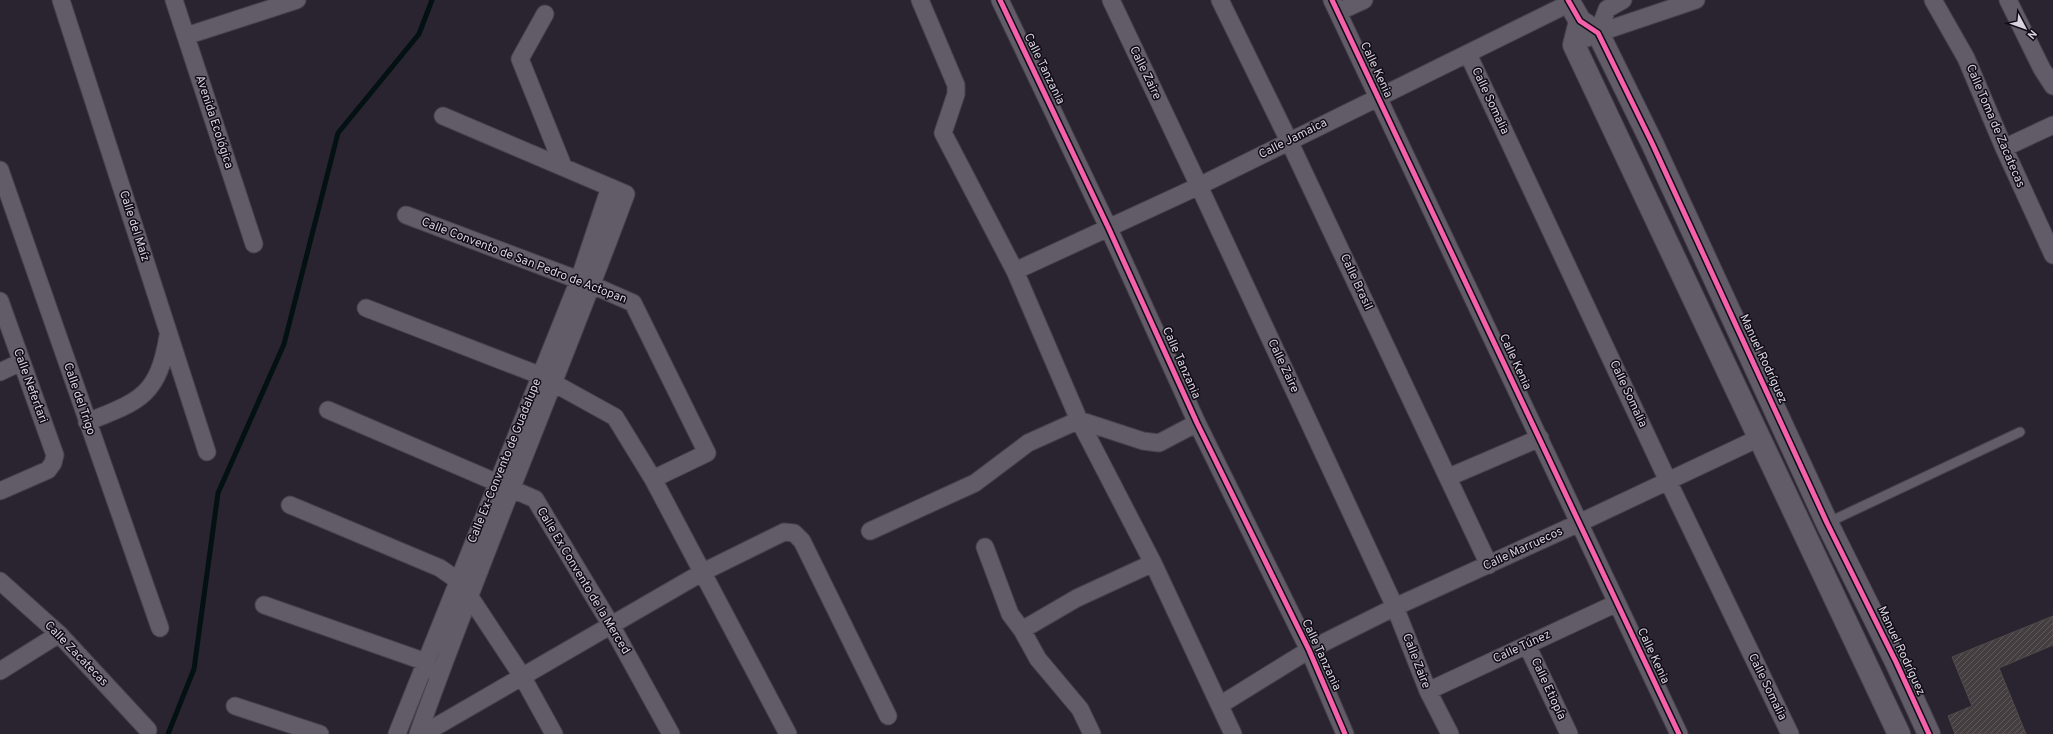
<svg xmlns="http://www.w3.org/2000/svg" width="2053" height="734" font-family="Overpass,sans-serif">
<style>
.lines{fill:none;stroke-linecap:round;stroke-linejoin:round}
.stream{stroke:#041112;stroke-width:5}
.building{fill:url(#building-hatch);stroke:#504a4b}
.service-casing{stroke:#46414c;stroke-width:11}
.minor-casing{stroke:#46414c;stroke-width:19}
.tertiary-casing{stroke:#46414c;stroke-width:24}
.service{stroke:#615c67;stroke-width:9}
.minor{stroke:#615c67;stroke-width:17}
.tertiary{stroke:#615c67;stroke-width:22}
.cycleway-casing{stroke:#100c15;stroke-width:8}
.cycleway{stroke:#f560ab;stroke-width:5}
.labels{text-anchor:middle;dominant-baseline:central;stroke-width:3;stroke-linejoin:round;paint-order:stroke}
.street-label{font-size:12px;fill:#d8d2e1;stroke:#100c15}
</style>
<defs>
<pattern id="building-hatch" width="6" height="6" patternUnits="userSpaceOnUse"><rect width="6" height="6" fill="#453e40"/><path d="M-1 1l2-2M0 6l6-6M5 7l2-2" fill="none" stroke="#5f595b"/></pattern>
</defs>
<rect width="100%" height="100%" fill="#2a2430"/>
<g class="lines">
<!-- stream -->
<path class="stream" d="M168,734L194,669L218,493L284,344L338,133L419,34L432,0"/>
</g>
<!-- building -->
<path class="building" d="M2053,616V645L1999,668L2026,734H1955L1948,716L1972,706L1952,657Z"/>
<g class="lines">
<defs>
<path id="service" d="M1827,523L2020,432"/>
<path id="minor" d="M61,0L207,452
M174,0L254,244
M920,0L956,85V94L943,133L1015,271L1079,420L1153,563L1233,734
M1000,0L1109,229L1197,423L1309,650L1345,734
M1111,0L1199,186L1395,607L1428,691L1450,734
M1220,0L1289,141L1489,565
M1332,0L1679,734
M1933,0L1966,58L2004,148L2053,255
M2008,0L2042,69L2053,86
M1338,12L1364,0
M545,14L520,59L563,166
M1598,33L1607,9L1623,0
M186,36L297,0
M1587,38L1598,33L1696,0
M1468,54L1668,481L1790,734
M2004,148L2053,125
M0,170L160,628
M406,215L592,285L633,303L707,453L653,479
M1015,271L1199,186L1570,3
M0,301L55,455L53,463L48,470L0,491
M366,308L539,375L615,417L653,479L788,734
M0,372L21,362
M328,410L535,499L611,625L671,734
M87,422C140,401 158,396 168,336
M1449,477L1540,438
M290,505L440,568L460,582L522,676L554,734
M870,531L975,483L1028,443L1079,420L1143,441L1159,443L1197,423
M985,547L1010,614L1022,630L1077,598L1153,563
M0,581L59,634L148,730
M264,605L426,662L431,670
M1022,630L1038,659L1080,709L1092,734
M1527,645L1569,734
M0,671L59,634
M1428,691L1617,603
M1220,705L1309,650L1395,607L1579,523L1759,438
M235,706L320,734
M397,734L579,280L610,187
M418,734C483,552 559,375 626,194L443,116
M423,734L703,572L784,532L794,533L802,541L888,716"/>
<path id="tertiary" d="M1568,0L1580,21L1598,33L1652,143L1827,523L1896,662L1929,734
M1580,21L1574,45L1899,734"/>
</defs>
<!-- service casing -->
<use href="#service" class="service-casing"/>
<!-- minor casing -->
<use href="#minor" class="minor-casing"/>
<!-- tertiary casing -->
<use href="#tertiary" class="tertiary-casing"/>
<!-- service -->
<use href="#service" class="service"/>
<!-- minor -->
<use href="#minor" class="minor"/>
<!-- tertiary -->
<use href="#tertiary" class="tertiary"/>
<defs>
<path id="cycleway" d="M1000,0L1109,229L1197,423L1309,650L1345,734
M1332,0L1679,734
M1568,0L1580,21L1598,33L1652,143L1827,523L1896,662L1929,734"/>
</defs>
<!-- cycleway casing -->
<use href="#cycleway" class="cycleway-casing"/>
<!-- cycleway -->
<use href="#cycleway" class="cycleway"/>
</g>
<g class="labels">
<!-- street labels -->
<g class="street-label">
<text transform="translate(1044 69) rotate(64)">Calle Tanzania</text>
<text transform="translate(1376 70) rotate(65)">Calle Kenia</text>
<text transform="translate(1145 73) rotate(64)">Calle Zaire</text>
<text transform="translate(1490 101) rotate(65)">Calle Somalia</text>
<text transform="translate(214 122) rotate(72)">Avenida Ecológica</text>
<text transform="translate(1995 126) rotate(67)">Calle Toma de Zacatecas</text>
<text transform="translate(1293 139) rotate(-27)">Calle Jamaica</text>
<text transform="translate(134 226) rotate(72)">Calle del Maíz</text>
<text transform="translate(524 261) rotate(21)">Calle Convento de San Pedro de Actopan</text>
<text transform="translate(1356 282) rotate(65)">Calle Brasil</text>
<text transform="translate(1763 359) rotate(65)">Manuel Rodríguez</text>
<text transform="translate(1515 362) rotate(65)">Calle Kenia</text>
<text transform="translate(1181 363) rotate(66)">Calle Tanzania</text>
<text transform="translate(1283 366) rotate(65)">Calle Zaire</text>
<text transform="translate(30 386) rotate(70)">Calle Nefertari</text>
<text transform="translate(1628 394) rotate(65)">Calle Somalia</text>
<text transform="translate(79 399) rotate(71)">Calle del Trigo</text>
<text transform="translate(505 461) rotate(-68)">Calle Ex-Convento de Guadalupe</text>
<text transform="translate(1523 549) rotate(-25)">Calle Marruecos</text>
<text transform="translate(583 581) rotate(59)">Calle Ex Convento de la Merced</text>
<text transform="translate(1522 647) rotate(-25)">Calle Túnez</text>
<text transform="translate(1901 651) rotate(65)">Manuel Rodríguez</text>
<text transform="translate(76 654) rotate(46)">Calle Zacatecas</text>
<text transform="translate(1321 655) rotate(65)">Calle Tanzania</text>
<text transform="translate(1653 656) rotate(65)">Calle Kenia</text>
<text transform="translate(1416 661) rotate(69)">Calle Zaire</text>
<text transform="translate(1767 687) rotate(64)">Calle Somalia</text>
<text transform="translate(1548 689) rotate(65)">Calle Etiopía</text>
</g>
</g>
<!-- north arrow -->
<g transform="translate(2025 28) rotate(131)" stroke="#100c15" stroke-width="3" paint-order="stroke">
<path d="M0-3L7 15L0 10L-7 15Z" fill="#d8d2e1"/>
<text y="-6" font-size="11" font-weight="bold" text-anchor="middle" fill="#d8d2e1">N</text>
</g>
</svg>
